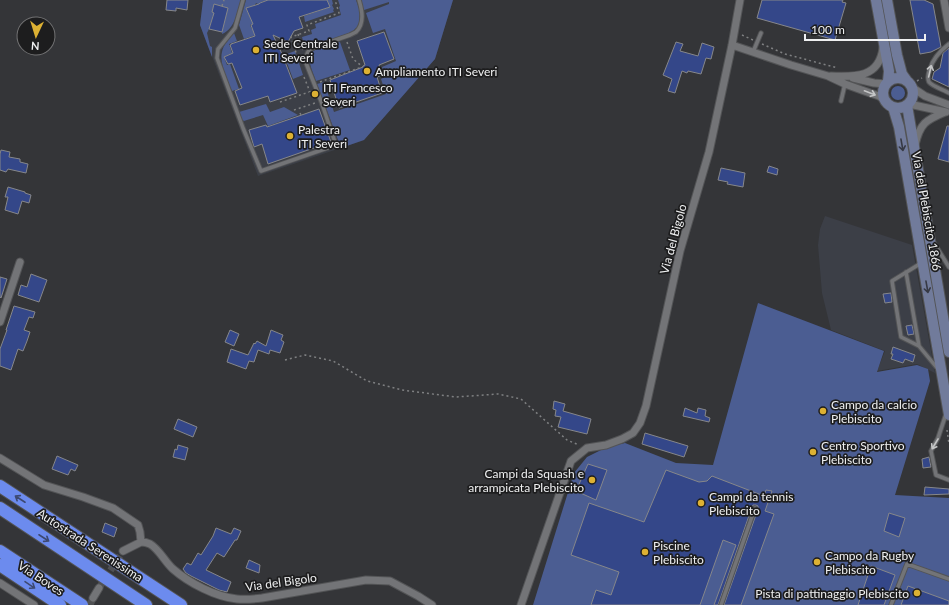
<svg xmlns="http://www.w3.org/2000/svg" width="949" height="605" font-family="Lato,sans-serif">
<style>
.built{fill:#3c3f47}
.green{fill:#4b5d92}
.building{fill:#344789;stroke:#86878a}
.lines{fill:none;stroke-linecap:round;stroke-linejoin:round}
.street-tunnel{stroke:#505154;stroke-width:7;stroke-dasharray:7 3.5;stroke-linecap:butt}
.lane-casing{stroke:#535456;stroke-width:5.5}
.street-casing{stroke:#535456;stroke-width:9}
.secondary-casing{stroke:#535456;stroke-width:12}
.highway-casing{stroke:#535456;stroke-width:14}
.path{stroke:#7f8082;stroke-width:1.5;stroke-dasharray:2 3;stroke-linecap:butt}
.lane{stroke:#737477;stroke-width:3.5}
.street{stroke:#737477;stroke-width:7}
.secondary{stroke:#717b9b;stroke-width:10}
.highway{stroke:#6c8bee;stroke-width:12}
.oneway{stroke:#c4c5c6}
.oneway2{stroke:#363944}
.oneway3{stroke:#3d4971}
.poi-dot{fill:#ddb133;stroke:#1d1d1e;stroke-width:1.5}
.labels{text-anchor:middle;dominant-baseline:central;stroke-width:3.5;stroke-linejoin:round;paint-order:stroke}
.poi-label{font-size:12px;fill:#eff0f1;stroke:#1d1d1e;text-anchor:start}
.street-label{font-size:12px;fill:#eff0f1;stroke:#1d1d1e}
</style>
<rect width="100%" height="100%" fill="#343538"/>
<!-- built -->
<path class="built" d="M203,0H453L435,59L364,140L258,176L200,25Z
M825,216L912,245L935,373L917,364L877,371L885,351L831,330L822,293L818,245L820,229Z"/>
<!-- green -->
<path class="green" d="M203,0H241C237,12 235,29 222,34V32L228,8L214,4L212,12L219,14L213,16L209,29L207,33L210,46L212,47V57L200,25Z
M246,0H272L269,1C265,0 260,2 258,5L257,3L255,4V5L246,8L253,24L250,25L252,29L256,28V35L244,39L239,25Z
M327,0H332L333,4L332,5L334,9L333,10L334,12L305,22L304,16L330,7Z
M338,0H356L360,11L359,23L360,30L356,28L353,31L348,34L305,48L302,37L312,34L311,30L316,28L315,24L341,15L339,7L340,6Z
M360,0H453L435,59L364,140L341,148L317,84L324,82L334,112L386,94L381,79L385,77L382,67L396,61L385,29L373,33L366,13L389,4V2L364,10Z
M234,33L237,41L229,44L232,53L224,57L227,65L230,64L239,89L232,91C228,81 219,63 222,52C223,45 230,38 234,33Z
M340,42L350,70L316,81C313,71 303,55 317,49Z
M295,51L303,75L293,79L284,55Z
M891 93a7 7 0 1 1 14 0a7 7 0 1 1-14 0Z
M266,104L270,112L284,107L298,115L268,126L263,115L247,120L244,121L241,119L239,112Z
M758,303L884,351L877,372L917,365L928,369L930,381L895,495L949,498V605H533L574,473L587,457L607,447L625,443L676,463L713,465Z"/>
<!-- building -->
<path class="building" d="M167,0H188L187,10L176,8V11L166,10Z
M268,0H327L330,7L299,17L303,28L294,31L288,42L273,35L282,54L297,93L270,102L268,96L240,105L235,91L242,88L232,63L228,64L224,57L233,53L230,45H231V44L255,36L251,25L253,24L246,8L259,4L260,3Z
M762,0H843L842,2L846,3L835,40L757,18Z
M910,0H924L933,4L941,47L931,52L920,54Z
M214,4L228,8L222,32L209,29L214,13L212,12Z
M384,32L394,59L379,65L382,75L377,77L382,93L339,108L330,80L363,67V66L365,65L357,41Z
M676,42L683,44L680,51L698,56L702,43L714,47L711,59L706,58L701,74L688,71L687,73L682,71L675,93L668,91L672,79L663,75Z
M949,48V87L932,79L934,72L940,68L943,53Z
M319,109L331,142L268,164L262,144L254,147L249,130L266,125L267,127Z
M947,126H949V162L938,159Z
M1,150L10,152L9,157L20,159V162L28,164L26,173L8,169L6,172L0,170V154Z
M769,166L778,169L777,175L767,172Z
M721,168L745,173L743,187L727,184L728,182L718,180Z
M8,187L25,192V193L31,195L29,203L22,201L18,214L5,210L8,197H5Z
M31,274L47,280L39,302L18,295L21,285L27,287Z
M0,277L7,279L1,298L0,297Z
M891,293L892,302L885,303L883,294Z
M14,306L35,312L33,318L29,317L24,330L30,332L27,341L23,351L18,349L11,370L0,366V349L7,330H6Z
M912,325L914,334L908,335L906,326Z
M230,330L239,334L234,346L225,342Z
M271,330L283,335L281,340L284,342L280,353L270,350L269,354L258,350L254,362L249,361L246,369L227,362L231,349L248,355L254,343L255,344L257,341L266,346Z
M893,347L915,355L913,362L905,359L903,363L891,359L893,354H891Z
M554,401L565,404L563,411L591,419L587,434L558,427L561,417L555,416L556,410L553,409Z
M685,408L697,413L698,408L706,410L705,416L710,418L709,422L683,416Z
M178,419L197,427L193,437L174,429Z
M645,433L688,446L684,457L642,444Z
M178,445L188,448L185,460L173,457L175,449L177,450Z
M57,456L78,465L75,471L71,469L68,475L52,469Z
M929,457L931,467L923,468L922,459Z
M588,464L607,470L596,500L576,491Z
M666,470L699,482L707,481L712,476L764,496L766,490L772,491L765,511L774,514L741,605H724L758,509V506L756,505H753L752,507L718,605H714L736,545L723,540L700,605H591L596,590L611,595L619,572L571,555L589,503L644,522Z
M925,487L949,489V494L924,495Z
M889,513L905,518L899,537L884,531Z
M105,523L117,528L114,537L102,532Z
M216,528L231,534L234,528L241,531L237,540H235L224,557L217,553L206,570L231,582L227,592L219,590L191,576L186,573L183,569L187,563L191,565L198,553L201,555L213,536Z
M249,560L260,565L259,573L246,568Z
M871,566L895,575L884,605H858Z
M908,586L949,601V605H901Z"/>
<g class="lines">
<!-- street-tunnel -->
<path class="street-tunnel" d="M99,588L123,551
M90,605L93,598"/>
<defs>
<path id="lane" d="M243,0L235,28L218,49L217,58L243,128L261,171L336,145L321,101L306,63C306,57 306,54 310,49L350,35C352,34 354,33 356,32C365,23 362,10 359,0
M949,44C940,51 933,58 930,69C928,74 927,78 929,82C932,86 944,90 949,93
M753,52L761,33
M841,101L845,84
M934,243L949,267
M921,262L918,265L892,281L901,337L919,346L938,369
M906,272L919,346
M946,414L938,438L931,451L936,475L949,480
M721,605L755,508
M891,605L907,564L949,579"/>
<path id="street" d="M944,0L949,28
M732,45L791,65L828,76L845,84L870,93L879,96L885,100
M831,76C855,77 879,78 883,48
M853,78L874,83L886,84
M913,88L925,96L949,105
M909,104L946,112
M915,145C920,123 926,120 945,112
M0,322L20,262
M0,458L44,485L83,497L113,508L138,525L140,532L141,542
M123,551L141,542C144,542 148,543 150,544C159,549 165,562 173,569C189,583 216,597 237,599C246,600 254,599 262,598L366,580L390,581L418,596L432,605
M0,583L34,605
M93,598L99,588
M521,605L571,461L587,448L606,445L622,439L633,433L640,423L646,406L680,251L709,152L732,45L740,0"/>
<path id="secondary" d="M876,0L889,71L888,81
M887,0L897,55L902,74L907,81
M883 93a15 15 0 1 1 30 0a15 15 0 1 1-30 0Z
M907,105L909,117L949,352
M893,107L899,127L949,415"/>
<path id="highway" d="M0,486L181,605
M0,508L146,605
M0,551L82,605
M0,565L60,605"/>
</defs>
<!-- lane casing -->
<use href="#lane" class="lane-casing"/>
<!-- street casing -->
<use href="#street" class="street-casing"/>
<!-- secondary casing -->
<use href="#secondary" class="secondary-casing"/>
<!-- highway casing -->
<use href="#highway" class="highway-casing"/>
<!-- path -->
<path class="path" d="M222,6L224,0
M298,34L303,50
M742,35L753,40
M347,42L353,59L363,67
M762,44L785,54L838,68
M299,62L291,37L309,31L307,25L339,13L335,0
M304,77L310,92
M917,81L922,78
M320,82L362,67
M280,102L309,92
M294,110L315,103
M300,113L301,115
M285,360L305,355L333,361L367,381L402,390L456,397L498,394L521,399L567,440L579,445
M947,430L949,444"/>
<!-- lane -->
<use href="#lane" class="lane"/>
<!-- street -->
<use href="#street" class="street"/>
<!-- secondary -->
<use href="#secondary" class="secondary"/>
<!-- highway -->
<use href="#highway" class="highway"/>
</g>
<!-- one-way arrows -->
<defs><path id="oneway-shaft" d="M-6 0H5M1.5-3L5.5 0L1.5 3" fill="none" stroke-width="1.6" stroke-linecap="round" stroke-linejoin="round"/></defs>
<g class="oneway">
<use href="#oneway-shaft" transform="translate(930 71) rotate(-77)"/>
<use href="#oneway-shaft" transform="translate(870 93) rotate(21)"/>
<use href="#oneway-shaft" transform="translate(935 444) rotate(121)"/>
</g>
<g class="oneway2">
<use href="#oneway-shaft" transform="translate(902 145) rotate(80)"/>
<use href="#oneway-shaft" transform="translate(927 287) rotate(80)"/>
</g>
<g class="oneway3">
<use href="#oneway-shaft" transform="translate(20 499) rotate(-147)"/>
<use href="#oneway-shaft" transform="translate(44 538) rotate(33)"/>
<use href="#oneway-shaft" transform="translate(30 585) rotate(34)"/>
</g>
<!-- markers -->
<g class="poi-dot">
<circle cx="256" cy="50" r="4"/>
<circle cx="367" cy="71" r="4"/>
<circle cx="315" cy="94" r="4"/>
<circle cx="290" cy="136" r="4"/>
<circle cx="823" cy="411" r="4"/>
<circle cx="813" cy="452" r="4"/>
<circle cx="592" cy="480" r="4"/>
<circle cx="701" cy="503" r="4"/>
<circle cx="645" cy="552" r="4"/>
<circle cx="817" cy="562" r="4"/>
<circle cx="917" cy="593" r="4"/>
</g>
<g class="labels">
<!-- poi labels -->
<g class="poi-label">
<text x="264" y="43">Sede Centrale<tspan x="264" dy="14">ITI Severi</tspan></text>
<text x="375" y="71">Ampliamento ITI Severi</text>
<text x="323" y="87">ITI Francesco<tspan x="323" dy="14">Severi</tspan></text>
<text x="298" y="129">Palestra<tspan x="298" dy="14">ITI Severi</tspan></text>
<text x="831" y="404">Campo da calcio<tspan x="831" dy="14">Plebiscito</tspan></text>
<text x="821" y="445">Centro Sportivo<tspan x="821" dy="14">Plebiscito</tspan></text>
<text x="584" y="473" text-anchor="end">Campi da Squash e<tspan x="584" dy="14">arrampicata Plebiscito</tspan></text>
<text x="709" y="496">Campi da tennis<tspan x="709" dy="14">Plebiscito</tspan></text>
<text x="653" y="545">Piscine<tspan x="653" dy="14">Plebiscito</tspan></text>
<text x="825" y="555">Campo da Rugby<tspan x="825" dy="14">Plebiscito</tspan></text>
<text x="909" y="593" text-anchor="end">Pista di pattinaggio Plebiscito</text>
</g>
<!-- street labels -->
<g class="street-label">
<text transform="translate(927 211) rotate(80)">Via del Plebiscito 1866</text>
<text transform="translate(673 239) rotate(-75)">Via del Bigolo</text>
<text transform="translate(90 545) rotate(33)">Autostrada Serenissima</text>
<text transform="translate(41 578) rotate(33)">Via Boves</text>
<text transform="translate(281 582) rotate(-8)">Via del Bigolo</text>
</g>
</g>
<!-- north arrow -->
<g transform="translate(36 36) rotate(184)"><circle r="19" fill="#1d1d1e" stroke="#717172"/>
<path d="M0-3L7 15L0 10L-7 15Z" fill="#ddb133"/>
<text y="-6" font-size="11" font-weight="bold" text-anchor="middle" fill="#eff0f1">N</text>
</g>
<!-- scale -->
<path d="M805 34v6h120v-6" fill="none" stroke="#eff0f1" stroke-width="2"/>
<text x="811" y="34" font-size="12" fill="#eff0f1" stroke="#1d1d1e" stroke-width="3" paint-order="stroke">100 m</text>
</svg>
